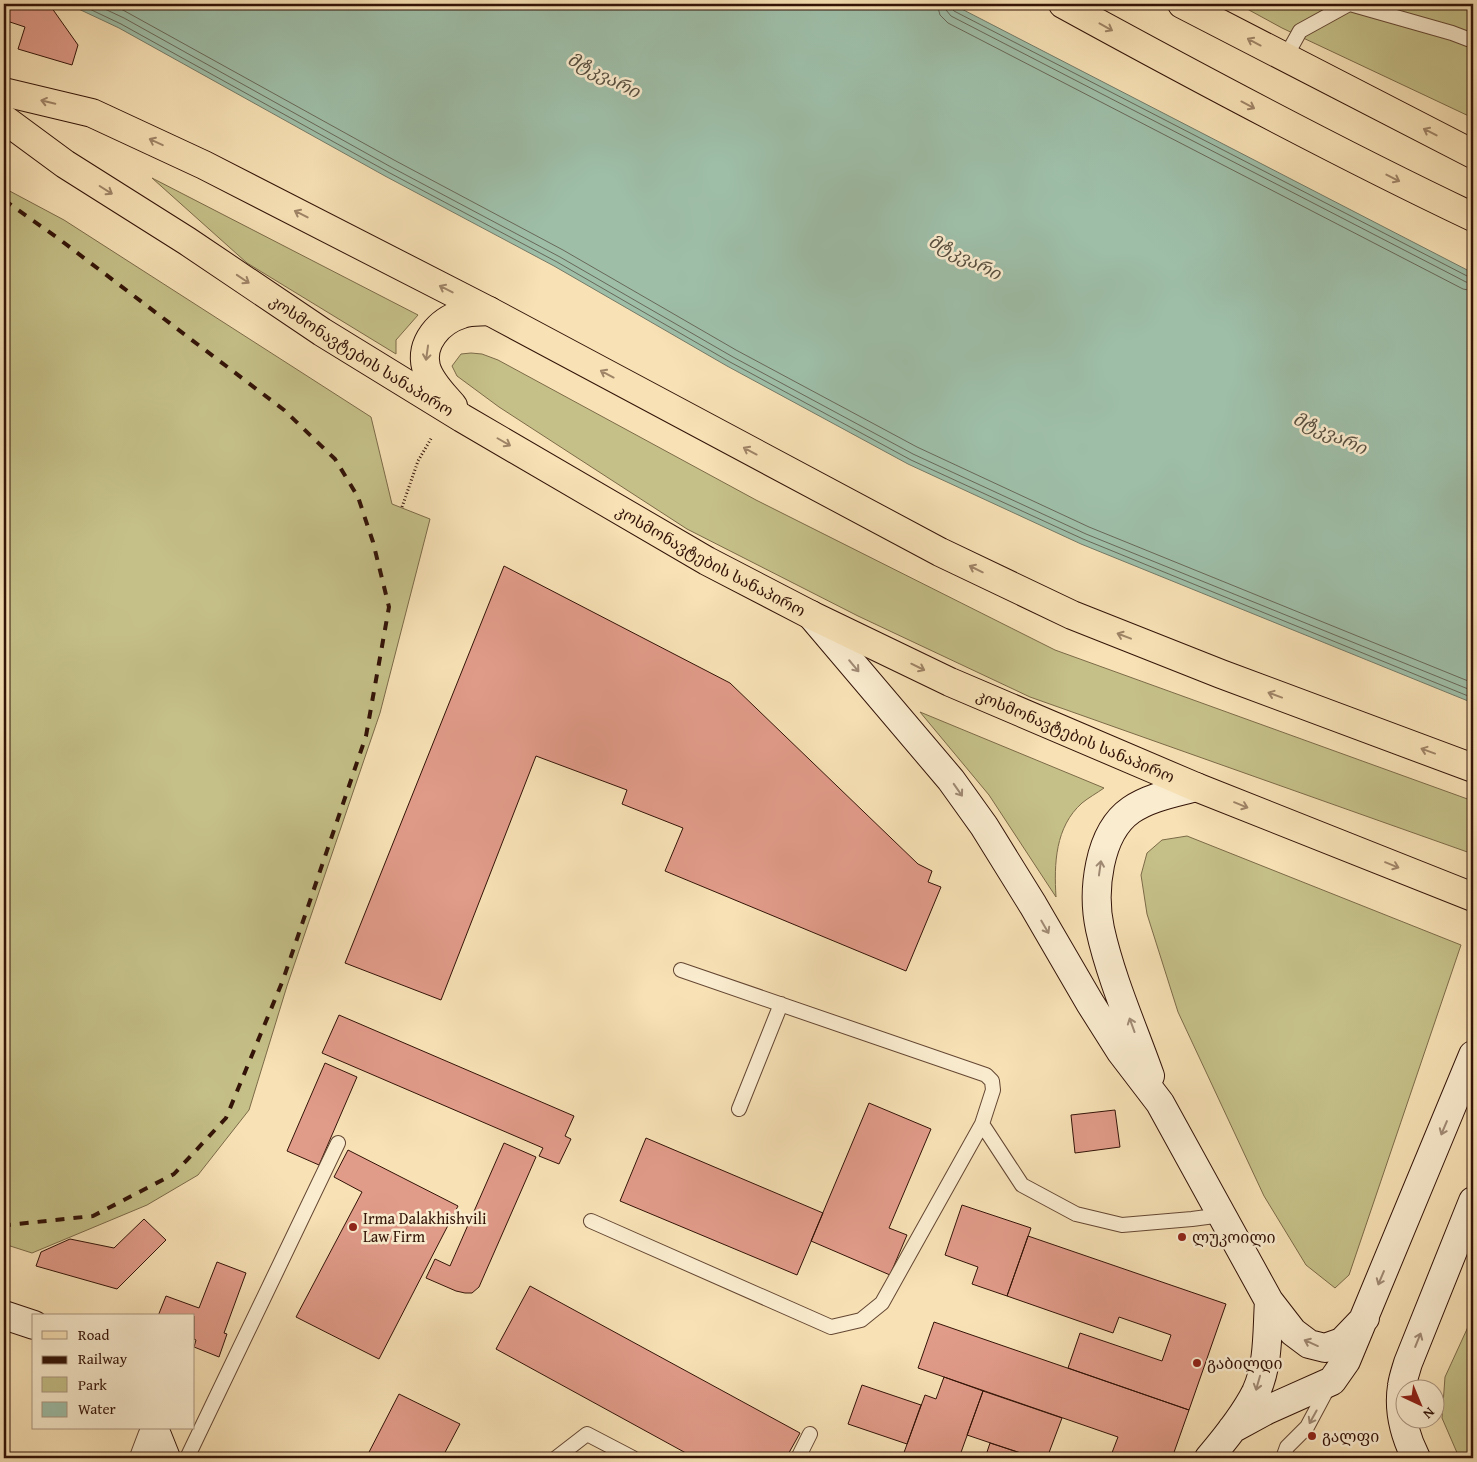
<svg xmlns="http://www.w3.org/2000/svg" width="1477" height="1462" font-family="'Gentium Book Plus','Noto Serif Georgian',serif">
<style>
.green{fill:#c5c088;stroke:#7c6a48}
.water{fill:#9ebea8;stroke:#737a68}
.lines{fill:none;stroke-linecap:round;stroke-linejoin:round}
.shore{stroke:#686858;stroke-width:1}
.building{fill:#e19b89;stroke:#331307}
.lane-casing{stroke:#644632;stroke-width:16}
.street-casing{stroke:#644632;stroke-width:30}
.secondary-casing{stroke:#331307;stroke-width:30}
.primary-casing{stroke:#331307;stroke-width:30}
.highway-casing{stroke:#331307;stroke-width:30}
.path{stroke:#331307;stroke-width:3;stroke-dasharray:1 2.5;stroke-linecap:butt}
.lane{stroke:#faeccf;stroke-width:14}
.street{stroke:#faeccf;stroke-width:28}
.secondary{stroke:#faeccf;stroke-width:28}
.primary{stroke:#f7e1b5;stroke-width:28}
.highway{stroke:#f7e1b5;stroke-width:28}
.rail{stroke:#331307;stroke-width:4;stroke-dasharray:9 9;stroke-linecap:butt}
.oneway{stroke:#9f8467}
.oneway2{stroke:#a08a75}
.poi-dot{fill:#8f2418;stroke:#faeccf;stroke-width:2}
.labels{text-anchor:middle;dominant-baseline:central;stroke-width:5;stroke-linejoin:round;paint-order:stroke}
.street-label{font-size:16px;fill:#331307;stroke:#faeccf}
.poi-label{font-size:16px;fill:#331307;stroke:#faeccf;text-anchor:start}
.water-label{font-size:18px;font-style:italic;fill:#584f3f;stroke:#faeccf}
</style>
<rect width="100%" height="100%" fill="#f7e1b5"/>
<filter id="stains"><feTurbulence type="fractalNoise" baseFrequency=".004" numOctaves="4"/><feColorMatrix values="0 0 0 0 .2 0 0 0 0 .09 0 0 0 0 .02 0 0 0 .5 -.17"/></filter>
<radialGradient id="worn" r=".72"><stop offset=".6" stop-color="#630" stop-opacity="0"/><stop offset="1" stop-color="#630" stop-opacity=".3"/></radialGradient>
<!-- green -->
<path class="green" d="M1238,4H1473V118L1282,28Z
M152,178L418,315L396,340V354L247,263Z
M4,188L64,220L371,417L392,504L430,519L380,713L287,986L249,1110L198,1175L147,1205L32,1253L4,1244Z
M471,353L482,354L498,360L756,500L1055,650L1473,801V854L1030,697L858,616L687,529L499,407L457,376L452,366L461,354Z
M920,712L1104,788C1097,793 1088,798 1082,803C1055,827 1054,864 1056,897L989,795Z
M1187,836L1461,945L1349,1275L1335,1288L1306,1265L1264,1196L1178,1012L1147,914L1141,875L1147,853L1162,840Z
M1473,1316V1458H1462L1458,1455L1442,1418L1445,1377Z"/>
<!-- water -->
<path class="water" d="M68,4H952L1473,273V703L1081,544L908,464L727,366L554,266L385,176L119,28Z"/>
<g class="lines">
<!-- shore -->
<path class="shore" d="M79,4L121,24L388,172L557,262L730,362L911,460L1083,539L1473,698
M94,4L124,18L391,167L560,257L733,357L913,454L1086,534L1473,691
M112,4L394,160L563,250L736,350L917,447L1089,527L1473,683
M937,4L940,15L948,23L1463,289L1473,291
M945,4L946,10L951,16L1466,282L1473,284
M951,4V8L954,11L1469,277H1473"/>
</g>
<!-- building -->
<path class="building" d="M4,4H49L78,45L72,65L18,49L25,27L4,20Z
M504,566L730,683L918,864L932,871L928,882L941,887L906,971L665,871L683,828L622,804L627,790L536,756L441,1000L345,963Z
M339,1015L574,1116L565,1136L571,1139L559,1164L539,1156L543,1148L322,1053Z
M325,1063L357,1077L319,1165L287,1151Z
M869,1103L931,1129L889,1228L907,1235L890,1275L811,1241Z
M1115,1110L1120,1147L1075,1153L1071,1115Z
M646,1138L823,1213L797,1275L620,1201Z
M504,1143L536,1157L479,1287L472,1293H465L456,1291L426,1278L435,1259L450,1266Z
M348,1150L458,1206L379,1359L296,1317L362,1192L334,1177Z
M962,1205L1031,1228L1007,1296L972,1284L978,1267L945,1255Z
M144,1219L166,1240L117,1289L36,1266L41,1252L70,1239L114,1248Z
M1028,1236L1226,1304L1189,1410L1068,1368L1080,1333L1162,1361L1171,1335L1119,1317L1113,1333L1007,1296Z
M217,1262L246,1273L224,1333L227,1334L219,1357L194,1347L196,1340L194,1339V1316H158L166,1296L199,1308Z
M530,1286L800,1433L786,1458H695L496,1349Z
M934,1322L1189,1410L1172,1458H1110L1118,1437L918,1368Z
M944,1377L983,1391L959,1458H902L925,1395L936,1399Z
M862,1385L921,1405L907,1444L848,1424Z
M983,1391L1062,1418L1047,1458H1035L967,1435Z
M399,1394L460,1424L442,1458H366Z
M990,1443L1027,1455L1026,1458H985Z"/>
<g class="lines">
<defs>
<path id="lane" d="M1350,4L1452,33L1473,41
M1285,58L1300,31L1349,4
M739,1109L781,1004
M982,1124L1022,1185L1076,1214L1122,1225L1192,1219L1222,1215
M591,1221L831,1327L861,1320L882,1303L982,1124L993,1090L992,1081L986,1075L681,970
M187,1458L338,1143
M556,1458L587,1434L633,1458
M798,1458L810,1434
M1283,1458L1287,1447L1307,1427L1330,1384"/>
<path id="street" d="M144,1458L155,1429"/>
<path id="secondary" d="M811,615L951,780L984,826L1033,905L1090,1003L1121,1052L1160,1103L1269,1301L1293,1332L1309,1344L1325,1348L1342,1342L1365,1318
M1150,1076C1133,1028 1111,979 1100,929C1092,892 1098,833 1131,810C1150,797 1174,793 1196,787
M4,1315L34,1325
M154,1428L166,1458
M1232,1429L1267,1410L1332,1381L1346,1361L1473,1055
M1209,1458C1226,1438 1244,1416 1256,1392C1269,1364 1267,1330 1269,1301
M1416,1458C1405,1436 1398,1411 1402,1386C1403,1378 1406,1370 1408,1363L1473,1201"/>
<g id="primary">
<path d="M4,92L92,113L204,165L489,311L940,552L1072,615L1221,674L1473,768"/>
<path id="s1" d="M4,119L65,164L187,241L322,332L462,418L707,561L811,615L950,682L1196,787L1473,897"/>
<path d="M453,406C444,395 430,382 426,367C420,343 439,321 462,314C470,311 480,312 489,311"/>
</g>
<path id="highway" d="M1063,4C1198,78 1334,151 1473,217
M1182,4L1473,154"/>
</defs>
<!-- lane casing -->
<use href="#lane" class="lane-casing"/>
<!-- street casing -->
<use href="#street" class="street-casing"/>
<!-- secondary casing -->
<use href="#secondary" class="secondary-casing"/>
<!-- primary casing -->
<use href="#primary" class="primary-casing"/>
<!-- highway casing -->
<use href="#highway" class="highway-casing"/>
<!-- path -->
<path class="path" d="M402,507L418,461L432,437"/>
<!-- lane -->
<use href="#lane" class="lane"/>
<!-- street -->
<use href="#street" class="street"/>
<!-- secondary -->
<use href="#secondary" class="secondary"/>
<!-- primary -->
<use href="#primary" class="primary"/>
<!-- highway -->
<use href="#highway" class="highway"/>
<!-- rail -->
<path class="rail" d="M4,200L59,239L284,410L335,459L358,497L373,542L389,607L366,736L283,980L226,1118L174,1174L93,1216L8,1225L4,1224"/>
</g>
<!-- one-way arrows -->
<defs><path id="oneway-shaft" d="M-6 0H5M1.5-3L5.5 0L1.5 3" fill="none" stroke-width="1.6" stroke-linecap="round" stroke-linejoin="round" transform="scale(1.25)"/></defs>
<g class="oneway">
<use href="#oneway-shaft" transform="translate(1106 27) rotate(29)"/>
<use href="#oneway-shaft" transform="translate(1254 42) rotate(-152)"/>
<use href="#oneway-shaft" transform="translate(48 102) rotate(-167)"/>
<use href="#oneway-shaft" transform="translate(1248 105) rotate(28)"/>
<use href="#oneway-shaft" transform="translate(1430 132) rotate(-153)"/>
<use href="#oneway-shaft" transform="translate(156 142) rotate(-155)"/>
<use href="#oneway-shaft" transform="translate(1393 178) rotate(27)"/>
<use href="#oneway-shaft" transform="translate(106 190) rotate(32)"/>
<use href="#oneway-shaft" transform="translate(301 214) rotate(-153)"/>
<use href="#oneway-shaft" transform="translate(243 279) rotate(34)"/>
<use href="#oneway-shaft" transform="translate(446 289) rotate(-153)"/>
<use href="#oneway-shaft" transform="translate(427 353) rotate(98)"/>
<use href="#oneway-shaft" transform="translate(607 374) rotate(-152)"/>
<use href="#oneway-shaft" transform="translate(504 442) rotate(30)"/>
<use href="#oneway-shaft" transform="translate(750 451) rotate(-152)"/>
<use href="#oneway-shaft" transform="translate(976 569) rotate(-154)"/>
<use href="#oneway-shaft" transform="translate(1124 636) rotate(-159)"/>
<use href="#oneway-shaft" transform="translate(918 667) rotate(26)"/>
<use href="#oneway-shaft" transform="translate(1275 695) rotate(-160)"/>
<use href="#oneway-shaft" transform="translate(1428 751) rotate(-160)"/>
<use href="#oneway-shaft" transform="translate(1241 805) rotate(22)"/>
<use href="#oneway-shaft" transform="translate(1392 865) rotate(22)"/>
</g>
<g class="oneway2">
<use href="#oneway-shaft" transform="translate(854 666) rotate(50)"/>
<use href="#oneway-shaft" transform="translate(958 790) rotate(55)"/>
<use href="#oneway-shaft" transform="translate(1100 868) rotate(-82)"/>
<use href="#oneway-shaft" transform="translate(1045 927) rotate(60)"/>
<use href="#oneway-shaft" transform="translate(1132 1025) rotate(-110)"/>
<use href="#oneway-shaft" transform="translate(1444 1128) rotate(113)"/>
<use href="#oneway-shaft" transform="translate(1381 1278) rotate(113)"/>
<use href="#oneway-shaft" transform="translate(1418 1340) rotate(-68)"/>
<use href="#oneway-shaft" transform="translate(1311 1343) rotate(-156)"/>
<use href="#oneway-shaft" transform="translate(1258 1383) rotate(106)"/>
<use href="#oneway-shaft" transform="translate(1313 1417) rotate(119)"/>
</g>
<!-- markers -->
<g class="poi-dot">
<circle cx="353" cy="1227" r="5"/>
<circle cx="1182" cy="1237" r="5"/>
<circle cx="1197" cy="1363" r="5"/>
<circle cx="1312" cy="1436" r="5"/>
</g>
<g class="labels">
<!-- street labels -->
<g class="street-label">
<text stroke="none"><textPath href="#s1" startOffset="429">კოსმონავტების სანაპირო</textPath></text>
<text stroke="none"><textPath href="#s1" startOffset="834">კოსმონავტების სანაპირო</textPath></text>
<text stroke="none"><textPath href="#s1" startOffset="1239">კოსმონავტების სანაპირო</textPath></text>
</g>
<!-- poi labels -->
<g class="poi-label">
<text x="363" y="1218">Irma Dalakhishvili<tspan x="363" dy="18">Law Firm</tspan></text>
<text x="1192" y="1237">ლუკოილი</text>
<text x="1207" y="1363">გაბილდი</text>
<text x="1322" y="1436">გალფი</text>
</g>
<!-- water labels -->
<g class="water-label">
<text transform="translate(604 75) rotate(27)">მტკვარი</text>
<text transform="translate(965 257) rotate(27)">მტკვარი</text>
<text transform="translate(1330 433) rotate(24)">მტკვარი</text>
</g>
</g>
<!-- margin -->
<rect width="1477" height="1462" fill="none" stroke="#f7e1b5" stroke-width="20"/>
<rect x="5" y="5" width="1467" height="1452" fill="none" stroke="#331307" stroke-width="2.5"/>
<rect x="10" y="10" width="1457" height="1442" fill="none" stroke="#331307"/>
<!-- legend -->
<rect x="32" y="1314" width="162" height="115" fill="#faeccf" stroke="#aa957f"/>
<rect x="42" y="1331" width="25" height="8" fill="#f7e1b5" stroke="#aa957f"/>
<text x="78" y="1340" font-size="15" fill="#331307">Road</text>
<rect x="42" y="1356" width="25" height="8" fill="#331307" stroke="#aa957f"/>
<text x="78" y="1364" font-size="15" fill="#331307">Railway</text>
<rect x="42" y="1377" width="25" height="15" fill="#c5c088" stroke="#aa957f"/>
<text x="78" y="1390" font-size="15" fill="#331307">Park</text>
<rect x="42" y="1402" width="25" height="15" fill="#9ebea8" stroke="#aa957f"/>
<text x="78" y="1414" font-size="15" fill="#331307">Water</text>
<!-- north arrow -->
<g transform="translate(1420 1404) rotate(136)"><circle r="24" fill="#faeccf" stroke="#aa957f"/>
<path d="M0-4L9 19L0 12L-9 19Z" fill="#8f2418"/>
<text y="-8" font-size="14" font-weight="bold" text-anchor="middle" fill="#331307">N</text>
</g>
<rect width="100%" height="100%" filter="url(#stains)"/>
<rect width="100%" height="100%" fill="url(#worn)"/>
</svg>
